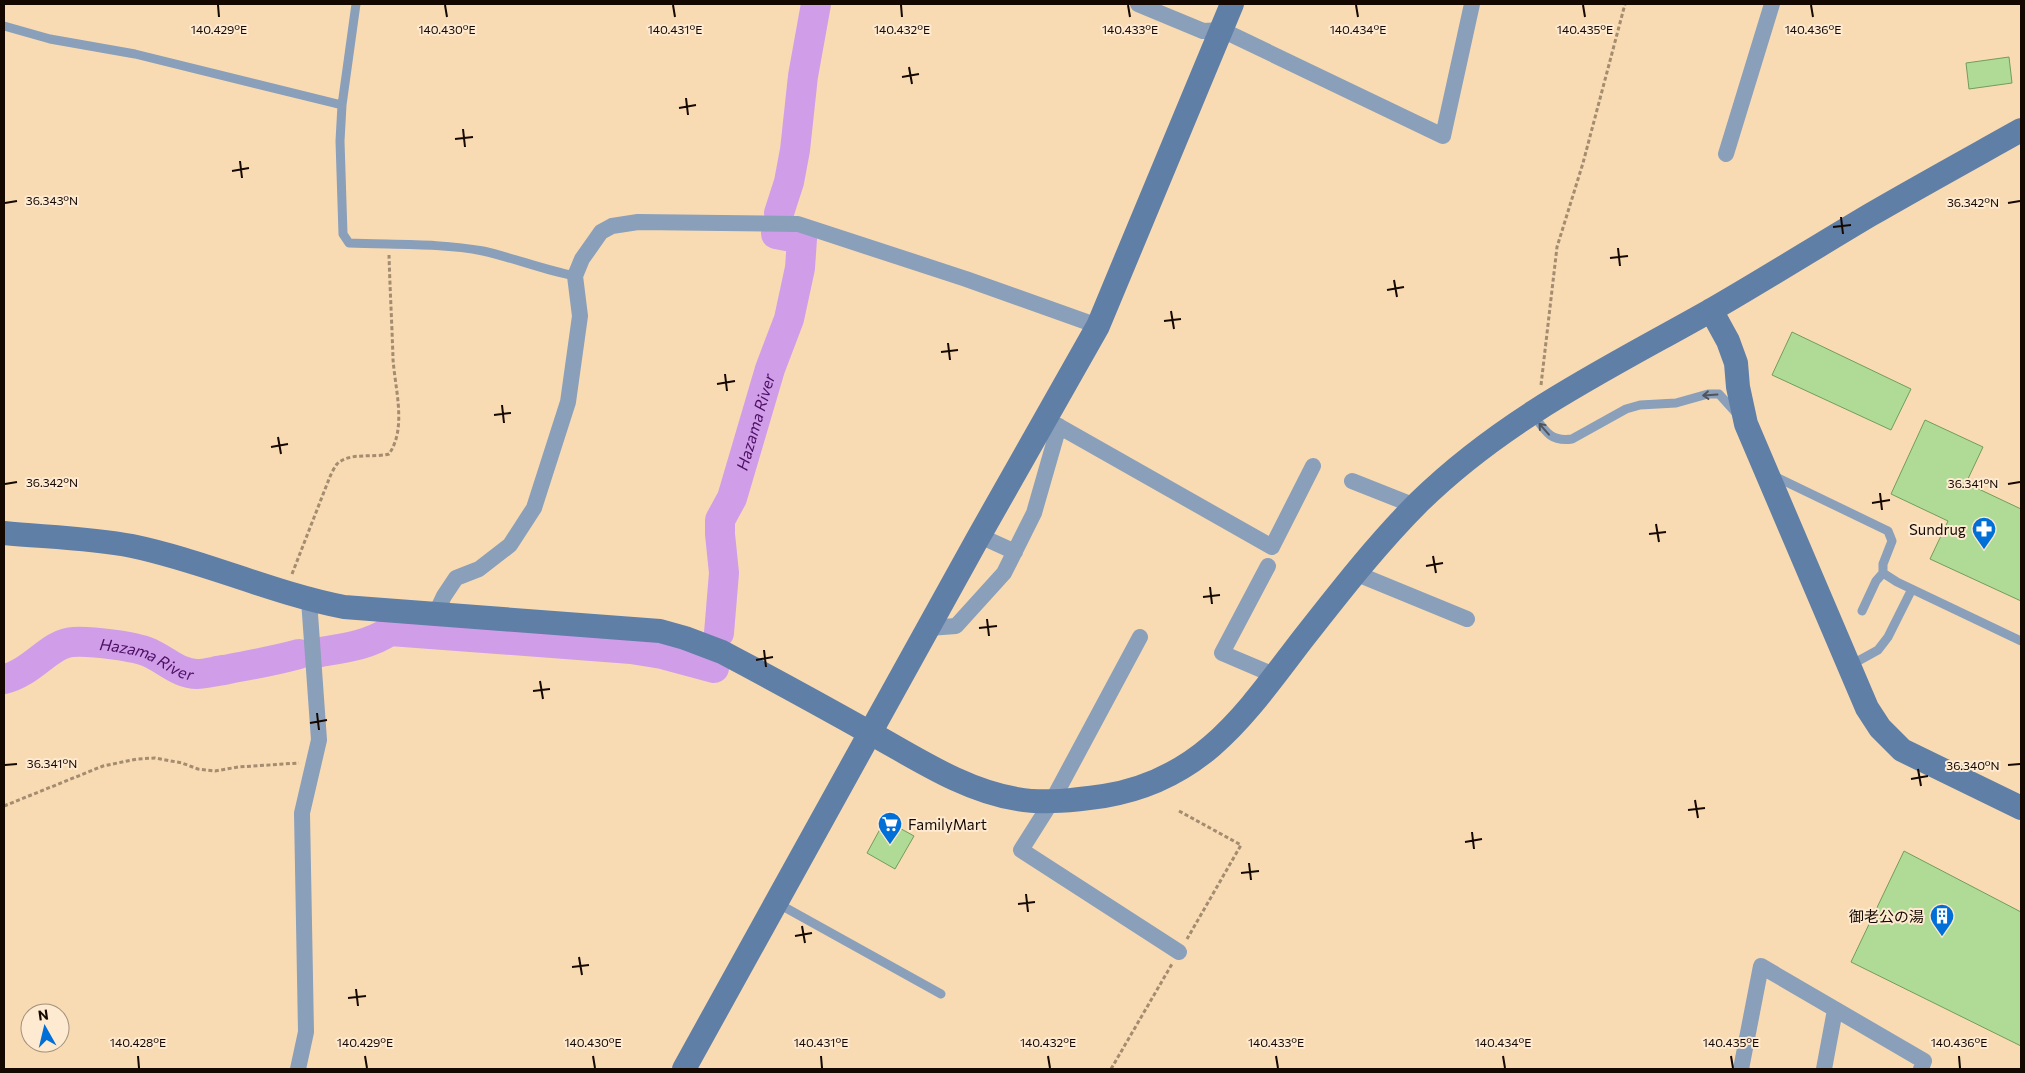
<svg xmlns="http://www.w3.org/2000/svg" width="2025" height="1073" font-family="Commissioner,'Noto Sans JP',sans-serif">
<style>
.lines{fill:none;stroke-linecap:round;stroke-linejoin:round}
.river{stroke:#d09ee8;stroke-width:30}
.building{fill:#afdb96;stroke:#739c5b}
.path{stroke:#a38c70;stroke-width:3;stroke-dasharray:4 2.5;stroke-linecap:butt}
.lane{stroke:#8a9fba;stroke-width:9}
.street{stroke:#8a9fba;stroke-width:16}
.secondary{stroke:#607fa6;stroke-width:24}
.oneway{stroke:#50545d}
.ticks{fill:none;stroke:#150800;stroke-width:2}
.labels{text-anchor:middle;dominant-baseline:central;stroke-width:4;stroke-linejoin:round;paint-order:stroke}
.poi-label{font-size:15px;fill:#150800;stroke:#feead0;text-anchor:end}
.water-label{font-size:16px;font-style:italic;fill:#4e0d65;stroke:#feead0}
.ticks-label{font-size:12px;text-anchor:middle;fill:#150800;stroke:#feead0;stroke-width:4;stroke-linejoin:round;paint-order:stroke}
</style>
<rect width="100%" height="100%" fill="#f9dbb3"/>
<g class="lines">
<!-- river -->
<g class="river">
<path d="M779,213L789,182L795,150L803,76L816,4"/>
<path id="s1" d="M719,633L724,573L720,534V520L732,498L770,369L789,319L800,268L802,239L776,234V232"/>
<path d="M321,652C345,648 369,645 390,631L631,649L662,654L714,668L715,661"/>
<path id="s2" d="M4,679C32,673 50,643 73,642C90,641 138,646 152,654C167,661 180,674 197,674C206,674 215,671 224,670C249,665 274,661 299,654"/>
</g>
</g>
<!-- building -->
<path class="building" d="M2009,57L2012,83L1969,89L1966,63Z
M1792,332L1911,389L1891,430L1772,375Z
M1925,420L1983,447L1966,483L2021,509V601L1930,559L1948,521L1891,494Z
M885,820L914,836L895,869L867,853Z
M1904,851L2021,912V1046L1851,962Z"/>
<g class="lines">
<!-- path -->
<path class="path" d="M1541,385L1557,247L1583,163L1625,4
M292,574L329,479C331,474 334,468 337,464C349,452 373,458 389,454C407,428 395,389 393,359C392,325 390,290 389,255
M4,806L103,766L137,759L155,758L182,763L198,769L215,771L238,767L299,763
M1179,811L1241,845L1187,939
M1111,1069L1172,964"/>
<!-- lane -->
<path class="lane" d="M356,4L342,105L340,141L343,234L349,243C392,245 441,243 483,251C514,258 544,270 575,276
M4,26L50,39L135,54L342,105
M1533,414C1545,431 1550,442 1572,439L1626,409L1640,405L1676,403L1708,394H1719L1737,414
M1774,476L1888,531L1892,541L1883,564V573L1897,582L2021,641
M1862,611L1876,581L1883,573
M1849,666L1878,650L1888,637L1912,589
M777,903L941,994"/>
<!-- street -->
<path class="street" d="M1138,4L1203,31L1222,30L1443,136L1472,4
M1726,154L1772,4
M1046,419L1272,547L1313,466
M1352,481L1415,506
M980,536L1015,552
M1268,566L1222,653L1276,676
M1355,573L1467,619
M435,615L444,596L456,578L479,569L510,545L534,508L568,402L580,316L575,276L582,259L601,232L612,226L638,222L798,224L966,279L1098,326
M929,628L956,626L1004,573L1034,513L1059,426
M1140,637L1052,801L1021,850L1179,952
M298,1069L306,1032L302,813L319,740L309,600
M1741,1069L1761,966L1924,1061L1921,1069
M1824,1069L1835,1010"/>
<!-- secondary -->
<path class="secondary" d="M1711,310L1728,341L1736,363L1738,387L1746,424L1867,708L1880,728L1902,750L2021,808
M4,533C46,537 90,538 132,546C204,561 272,593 344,607L660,631L685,638L722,652C773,679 824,707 874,735C919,760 966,791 1017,799C1045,804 1076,800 1104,796C1203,780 1246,713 1302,640C1339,593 1376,545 1419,502C1505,418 1605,370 1708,312C1762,281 1816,247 1870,215C1920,186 1971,158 2021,130
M684,1069L978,538L1098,326L1232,4"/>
</g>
<!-- one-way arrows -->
<defs><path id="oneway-shaft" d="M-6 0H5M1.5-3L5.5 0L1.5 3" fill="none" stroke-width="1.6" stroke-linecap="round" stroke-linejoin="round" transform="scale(1.25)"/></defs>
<g class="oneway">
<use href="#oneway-shaft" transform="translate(1710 395) rotate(176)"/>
<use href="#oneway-shaft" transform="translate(1544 429) rotate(-131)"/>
</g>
<!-- ticks -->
<path class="ticks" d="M218,5L219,17M445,5L447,17M673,5L675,17M901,5L902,17M1128,5L1130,17M1356,5L1358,17M1583,5L1585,17M1811,5L1813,17M909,67L912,84M902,77L919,74M686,98L688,115M679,108L696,105M463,129L465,147M455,139L473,137M240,161L242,178M232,171L249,168M5,203L17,201M2008,203L2020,201M1841,217L1843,234M1833,227L1851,225M1618,248L1620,266M1610,258L1628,256M1394,280L1397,297M1387,290L1404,287M1171,311L1174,329M1164,321L1181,319M948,343L950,360M941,352L958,350M725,374L727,391M717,384L735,381M502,405L504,423M494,415L511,413M278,437L281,454M271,447L288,444M5,484L17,482M2008,484L2020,482M1880,493L1882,510M1872,503L1890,500M1656,524L1659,542M1649,534L1666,532M1433,556L1436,573M1426,566L1443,563M1210,587L1212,604M1203,597L1220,595M987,619L989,636M979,628L997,626M764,650L766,667M756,660L773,657M540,681L543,699M533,691L550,689M317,713L319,730M310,723L327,720M5,765L17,764M2008,765L2020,764M1918,769L1921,786M1911,779L1928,776M1695,800L1698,818M1688,810L1705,808M1472,832L1474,849M1465,842L1482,839M1249,863L1251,880M1241,873L1259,871M1026,894L1028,912M1018,904L1035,902M802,926L805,943M795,936L812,933M579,957L582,975M572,967L589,965M356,989L358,1006M348,998L366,996M138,1056L139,1068M365,1056L367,1068M593,1056L595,1068M821,1056L822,1068M1048,1056L1050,1068M1276,1056L1278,1068M1503,1056L1505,1068M1731,1056L1733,1068M1959,1056L1960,1068"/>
<!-- icons -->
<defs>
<symbol id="pharmacy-pin" viewBox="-11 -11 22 30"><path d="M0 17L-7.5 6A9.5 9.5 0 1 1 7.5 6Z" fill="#0070d8" stroke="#feead0"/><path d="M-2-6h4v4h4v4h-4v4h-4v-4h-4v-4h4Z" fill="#fff"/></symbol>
<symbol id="supermarket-pin" viewBox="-11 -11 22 30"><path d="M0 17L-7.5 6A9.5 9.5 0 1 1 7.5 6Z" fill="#0070d8" stroke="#feead0"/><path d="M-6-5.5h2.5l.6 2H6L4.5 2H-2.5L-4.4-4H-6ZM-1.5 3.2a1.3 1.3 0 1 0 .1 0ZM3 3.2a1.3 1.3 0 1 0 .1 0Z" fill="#fff"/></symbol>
<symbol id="building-pin" viewBox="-11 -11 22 30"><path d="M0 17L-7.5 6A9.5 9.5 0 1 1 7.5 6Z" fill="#0070d8" stroke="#feead0"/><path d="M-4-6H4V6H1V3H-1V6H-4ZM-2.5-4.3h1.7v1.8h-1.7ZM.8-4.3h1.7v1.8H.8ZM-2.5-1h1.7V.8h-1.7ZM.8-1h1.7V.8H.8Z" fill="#fff"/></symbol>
</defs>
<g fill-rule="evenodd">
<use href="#pharmacy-pin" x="1970" y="515" width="28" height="38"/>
<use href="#supermarket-pin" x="876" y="810" width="28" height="38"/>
<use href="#building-pin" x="1928" y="902" width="28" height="38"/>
</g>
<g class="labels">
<!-- poi labels -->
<g class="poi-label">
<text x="1966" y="529">Sundrug</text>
<text x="908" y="824" text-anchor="start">FamilyMart</text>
<text x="1924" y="916">御老公の湯</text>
</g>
<!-- water labels -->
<g class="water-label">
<text stroke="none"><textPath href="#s1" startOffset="218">Hazama River</textPath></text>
<text stroke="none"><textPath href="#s2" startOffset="156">Hazama River</textPath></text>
</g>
</g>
<g class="ticks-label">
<text x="219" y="34">140.429°E</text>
<text x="447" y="34">140.430°E</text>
<text x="675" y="34">140.431°E</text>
<text x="902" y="34">140.432°E</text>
<text x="1130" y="34">140.433°E</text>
<text x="1358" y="34">140.434°E</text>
<text x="1585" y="34">140.435°E</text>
<text x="1813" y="34">140.436°E</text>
<text x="52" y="205">36.343°N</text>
<text x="1973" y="207">36.342°N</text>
<text x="52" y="487">36.342°N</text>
<text x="1973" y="488">36.341°N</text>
<text x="52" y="768">36.341°N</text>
<text x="1973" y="770">36.340°N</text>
<text x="138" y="1047">140.428°E</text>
<text x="365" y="1047">140.429°E</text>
<text x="593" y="1047">140.430°E</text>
<text x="821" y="1047">140.431°E</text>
<text x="1048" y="1047">140.432°E</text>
<text x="1276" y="1047">140.433°E</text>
<text x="1503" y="1047">140.434°E</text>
<text x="1731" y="1047">140.435°E</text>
<text x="1959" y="1047">140.436°E</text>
</g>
<!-- border -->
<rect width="2025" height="1073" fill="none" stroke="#150800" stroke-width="10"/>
<!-- north arrow -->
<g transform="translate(45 1028) rotate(352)"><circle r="24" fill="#feead0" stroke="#a1907d"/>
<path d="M0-4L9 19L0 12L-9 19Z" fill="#0070d8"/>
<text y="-8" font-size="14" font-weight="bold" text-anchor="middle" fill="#150800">N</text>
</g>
</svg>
